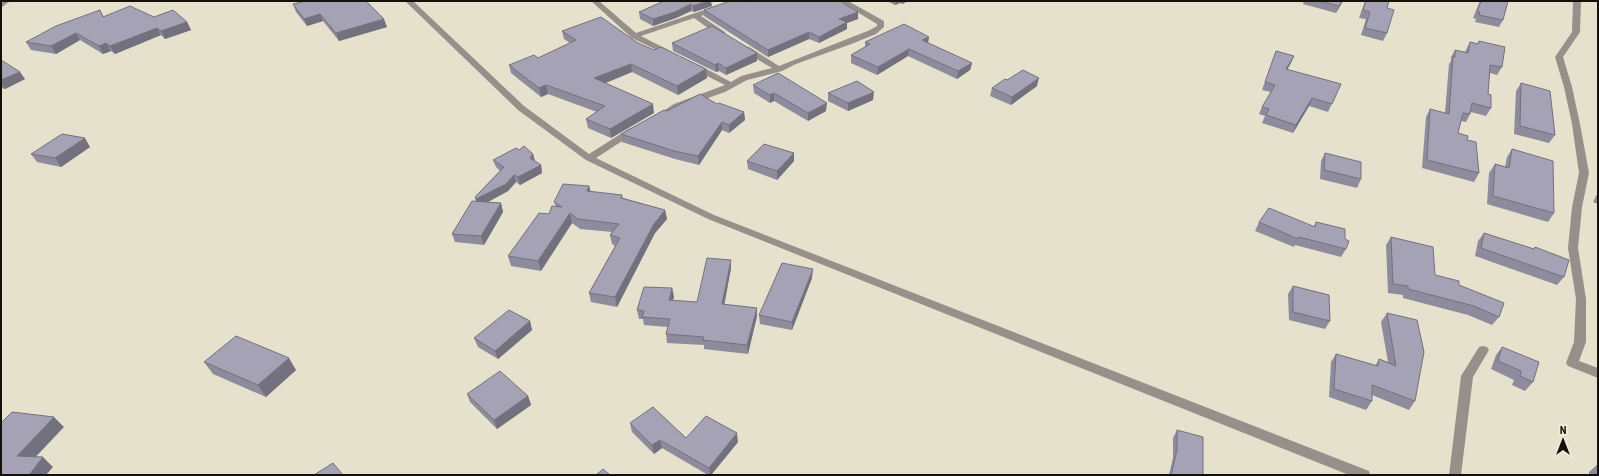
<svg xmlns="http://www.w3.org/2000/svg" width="1599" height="476" font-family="'Roboto Condensed',sans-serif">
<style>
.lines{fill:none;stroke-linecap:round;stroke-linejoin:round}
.minor{fill:#97908a;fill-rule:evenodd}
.wall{fill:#8e8b9c}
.shaded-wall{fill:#74717f}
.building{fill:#a5a2b5;stroke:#74717f}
</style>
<rect width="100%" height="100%" fill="#e5e1cd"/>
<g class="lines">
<!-- minor -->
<path class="minor" d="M2,1H10L1,8Z
M405,1H413L524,106L589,154L630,128H636L637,130L636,132L596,158L714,215L1369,471L1370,475H1349L708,219L586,160L518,110Z
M591,1H599L636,33L731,1H742L701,16L725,32V36H719L694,18L641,36L672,52V56H669L632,38Z
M839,1H848L884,21V27L876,34L854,43L796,64L782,71L747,80L725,92L680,108L664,117H658L657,115L674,104L725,85L691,68V64H697L731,82L741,76L772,68L743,51V47H749L779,66L870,30L877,26V24Z
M1573,1H1581L1580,32L1563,57L1572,87L1580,124L1589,173L1582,207L1578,248L1586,299V342L1579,361L1598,368V378L1568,366L1566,363L1574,342L1576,299L1568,248L1572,207L1579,173L1572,124L1564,87L1555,57L1572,32Z
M1483,346L1487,347L1489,350L1473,377L1461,475H1449L1461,376L1479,347Z"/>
</g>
<!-- wall -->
<path class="wall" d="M664,1L712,6L694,12L691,11L676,18L653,26L640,19L639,12Z
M887,1H908L902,4L900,3L895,5Z
M1304,1H1343L1336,13L1303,4Z
M1365,1H1389L1387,8V33L1383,41L1361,35L1366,19L1359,18Z
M1480,1H1508L1503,20L1499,27L1475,22L1476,19L1473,18Z
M748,2L858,19L847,23V29L819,43L809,39L768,57L704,16V10Z
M293,4L387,27L339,41L323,21L307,26L296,12Z
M100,10L104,17H154L187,22L191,30L165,39L161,35L115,54L111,51L103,54L80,40L56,54L31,50L26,42Z
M562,31L638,43L654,50L706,69L707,78L678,95L632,72L605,83L654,113L611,138L588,128L586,119L597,112L548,94L541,97L511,73L509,65L538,58L570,43L564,39Z
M1479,41L1502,67L1497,75L1490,73L1488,94L1491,108L1486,116L1471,112L1466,122L1461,121L1458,133L1467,140L1479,173L1474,182L1422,168L1426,117L1430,109L1445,113L1449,64L1451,61V57L1455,50L1465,52L1470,42L1477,44Z
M865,42L928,43L972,63L970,70L957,79L908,56L877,75L851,63V55L865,47Z
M672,43L757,53V61L726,75L719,71L716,72L673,51Z
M1276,51L1294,56L1287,70L1341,84L1328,112L1309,106L1293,133L1262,123L1265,116L1259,114L1262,107L1271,92L1262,90Z
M1,60L25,79L5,89L1,88Z
M1007,80L1037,86L1011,105L990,96L992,88Z
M1521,83L1555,135L1549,143L1514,134L1516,91Z
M753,85L826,111L808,121L774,101L770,103L754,93Z
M828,93L873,100L848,111L828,101Z
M717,104L744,112L745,120L729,133L722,130L699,165L675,159L622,142L621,134L667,111Z
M90,147L61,167L37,162L31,154Z
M1512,149L1554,213L1548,222L1487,204L1489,173L1495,164L1505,167L1507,157Z
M519,150L533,154L535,161L541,165L542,173L520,185L516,182L508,191L487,202L501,203L503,212L484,245L455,242L452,234L476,202L475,197L500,171L496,167L493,160Z
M794,153V161L777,180L748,169L747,161Z
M1325,153L1361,179L1357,188L1320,179L1321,161Z
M589,186L591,192L622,195L623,198L665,210L667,219L655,233L617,307L591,302L589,293L615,246L612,244L610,235L612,232L580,229L572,223L541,271L511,266L508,256L556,207L554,202Z
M1598,192V204L1593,202Z
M1259,222L1314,226L1316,222L1345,239L1346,249L1341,257L1295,245L1294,247L1255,231Z
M1484,233L1533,249L1535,247L1564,277L1557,285L1475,256L1478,241Z
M1391,237L1435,275L1459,285L1499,317L1492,325L1468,315L1403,298V295L1388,293L1386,245Z
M731,268L724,304L757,316L748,354L704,349V345L667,343L666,334L668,327L644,325L643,319H639L637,310L672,288L674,297L672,301L697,302Z
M812,278L792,330L760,324L759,315Z
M1293,286L1330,321L1325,329L1289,320L1288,294Z
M1387,313L1415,401L1409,410L1372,395V401L1366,410L1329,397L1331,362L1336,354L1375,366L1379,359L1388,362L1381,322Z
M530,321L532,330L498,359L478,347L474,338Z
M1502,347L1533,382L1525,391L1512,385L1514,380L1491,369L1496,355Z
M204,362L296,370L266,397L213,374Z
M467,394L528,396L531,405L497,429L470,402Z
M630,423L686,438L738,442L711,475H708L662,448L654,454L632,432Z
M1177,430L1203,475H1169L1173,458V438Z
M1598,464V475H1589V472Z"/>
<!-- shaded-wall -->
<path class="shaded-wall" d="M707,1H711L712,6L694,12L693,6Z
M896,1H900V3L895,5Z
M902,1H908L902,4Z
M1342,1H1343L1336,13L1339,6Z
M691,4V11L676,18L653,26V19Z
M858,12V19L847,23V29L819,43V37L839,19Z
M320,14L323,21L307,26L304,19Z
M384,19L387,27L339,41L336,33Z
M187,22L191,30L165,39L161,31Z
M157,28L161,35L115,54L110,46Z
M809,32V39L768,57V50Z
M76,33L80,40L56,54L51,46Z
M929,37L928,44L922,40Z
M106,43L111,51L103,54L99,46Z
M909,49L908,56L877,75L878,67Z
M757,53V61L726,75V68Z
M1294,56L1291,63L1283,77L1286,69Z
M718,63L719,71L716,72L715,65Z
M972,63L970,70L957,79L958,71Z
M631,64L632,72L596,87L594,78Z
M706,69L707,78L678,95L677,86Z
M20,72L25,79L5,89L1,84V80Z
M1039,78L1037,86L1011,105L1012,97Z
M546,85L548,94L541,97L539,88Z
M874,92L873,100L848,111V103Z
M774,93V101L770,103V95Z
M1312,98L1309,106L1293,133L1296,125Z
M827,103L826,111L808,121V113Z
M653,104L654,113L611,138L610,129Z
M744,112L745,120L729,133V125Z
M722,122V130L699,165L698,156Z
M85,138L90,147L61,167L55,158Z
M794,153V161L777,180V171Z
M533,154L535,162L530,158Z
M541,165L542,173L520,185L518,177Z
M514,175L516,182L508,191L479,207L476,199Z
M589,186L591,195L587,191Z
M501,203L503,212L484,245L481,236Z
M665,210L667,219L655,233L617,307L615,297L654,224Z
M570,213L572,223L541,271L538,261Z
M731,260V268L723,312L722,304Z
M813,269L812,278L792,330V322Z
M672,288L674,297L670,309L669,300Z
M757,308V316L748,354L747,345Z
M530,321L532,330L498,359L495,351Z
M289,358L296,370L266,397L258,385Z
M528,396L531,405L497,429L494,420Z
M54,417L64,427L27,466L17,456Z
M737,433L738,442L711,475H710L709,468Z
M660,440L662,448L654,454L652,445Z
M43,457L53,467L46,475H29Z"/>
<!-- building -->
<path class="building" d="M306,1H366L384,19L336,33L320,14L304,19L293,4Z
M664,1H707L693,6L691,4L675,12L653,19L639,12Z
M730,1H745L748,2L751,1H840L858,12L839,19L847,22L819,37L809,32L768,50L704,10Z
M1320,1H1342L1339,6Z
M1366,1H1389L1387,8L1394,10L1387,33L1365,28L1370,12L1363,10Z
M1481,1H1508L1503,20L1479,15L1480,12H1477Z
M130,6L154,17L173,10L187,22L161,31L157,28L110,46L106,43L99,46L76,33L51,46L26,42L56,26L100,10L103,17Z
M601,17L638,43L654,50L661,47L706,69L677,86L631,64L594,78L653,104L610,129L586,119L605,106L546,85L539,88L509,65L534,55L538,58L576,40L562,31Z
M904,24L929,37L922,40L972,63L958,71L909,49L878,67L851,55L870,44L865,42Z
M712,26L757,53L726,68L718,63L715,65L672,43Z
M1479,41L1505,47L1502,67L1490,65L1488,94L1491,95V108L1472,103L1470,114L1463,113L1458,133L1468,136L1467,140L1476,142L1479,173L1427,160L1430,109L1449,114L1453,57H1455V50L1468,53L1470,42L1478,44Z
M1276,51L1294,56L1286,69L1341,84L1332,104L1312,98L1296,125L1266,115L1269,109L1262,107L1275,85L1265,82Z
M1,60L20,72L1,80Z
M1023,70L1039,78L1012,97L992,88L1005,79L1007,80Z
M778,73L827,103L808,113L774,93L770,95L753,85Z
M857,81L874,92L848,103L828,93Z
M1521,83L1550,91L1555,135L1520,126Z
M700,94L717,104L719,103L744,112L729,125L722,122L698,156L674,151L621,134L664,110L667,111Z
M62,134L85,138L55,158L31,154Z
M764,144L794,153L777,171L747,161Z
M524,146L533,154L530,158L541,165L518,177L514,175L506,184L476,199L475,197L504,167L493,160L516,148L519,150Z
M1512,149L1553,161L1554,213L1493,196L1495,164L1509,168Z
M1325,153L1361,162V179L1324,170Z
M563,184L589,186L587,191L622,195L621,198L665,210L654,224L615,297L589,293L620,238L610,235L619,224L578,219L570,213L538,261L508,256L539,213L549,214L552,206L562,207L554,202Z
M472,201L501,203L481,236L452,234Z
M1269,208L1315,227L1316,222L1345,229V239L1349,241L1346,249L1299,237L1298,239L1259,222Z
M1484,233L1534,249L1535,247L1569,260L1564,277L1481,248Z
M1391,237L1433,247L1435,275L1459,281V285L1504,303L1499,317L1474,306L1408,289V286L1393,284Z
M707,258L731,260L722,304L757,308L747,345L703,340L704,337L666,334L670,319L642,317L644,311L637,310L644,287L672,288L669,300L697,302Z
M782,263L813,269L792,322L759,315Z
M1293,286L1329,295L1330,321L1293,312Z
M509,310L530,321L495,351L474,338Z
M1387,313L1417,320L1424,352L1415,401L1372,385V401L1334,389L1336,354L1378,366L1379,359L1396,366Z
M236,336L289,358L258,385L204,362Z
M1502,347L1539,362L1533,382L1520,376L1521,371L1498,361Z
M500,371L528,396L494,420L467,394Z
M653,407L686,438L706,416L737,433L709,468L660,440L652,445L630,423Z
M12,412L54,417L17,456L43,457L29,475H1V423Z
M1177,430L1203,437V475H1171L1177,450Z
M333,463L343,475H314Z
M603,469L610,475H596Z"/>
<!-- border -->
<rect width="1599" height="476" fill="none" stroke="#13110a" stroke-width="4"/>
<!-- north arrow -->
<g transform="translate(1563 440)" stroke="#f3eeda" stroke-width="3" paint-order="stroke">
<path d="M0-3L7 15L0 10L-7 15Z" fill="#13110a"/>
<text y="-6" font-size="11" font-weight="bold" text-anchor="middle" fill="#13110a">N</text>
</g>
</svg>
